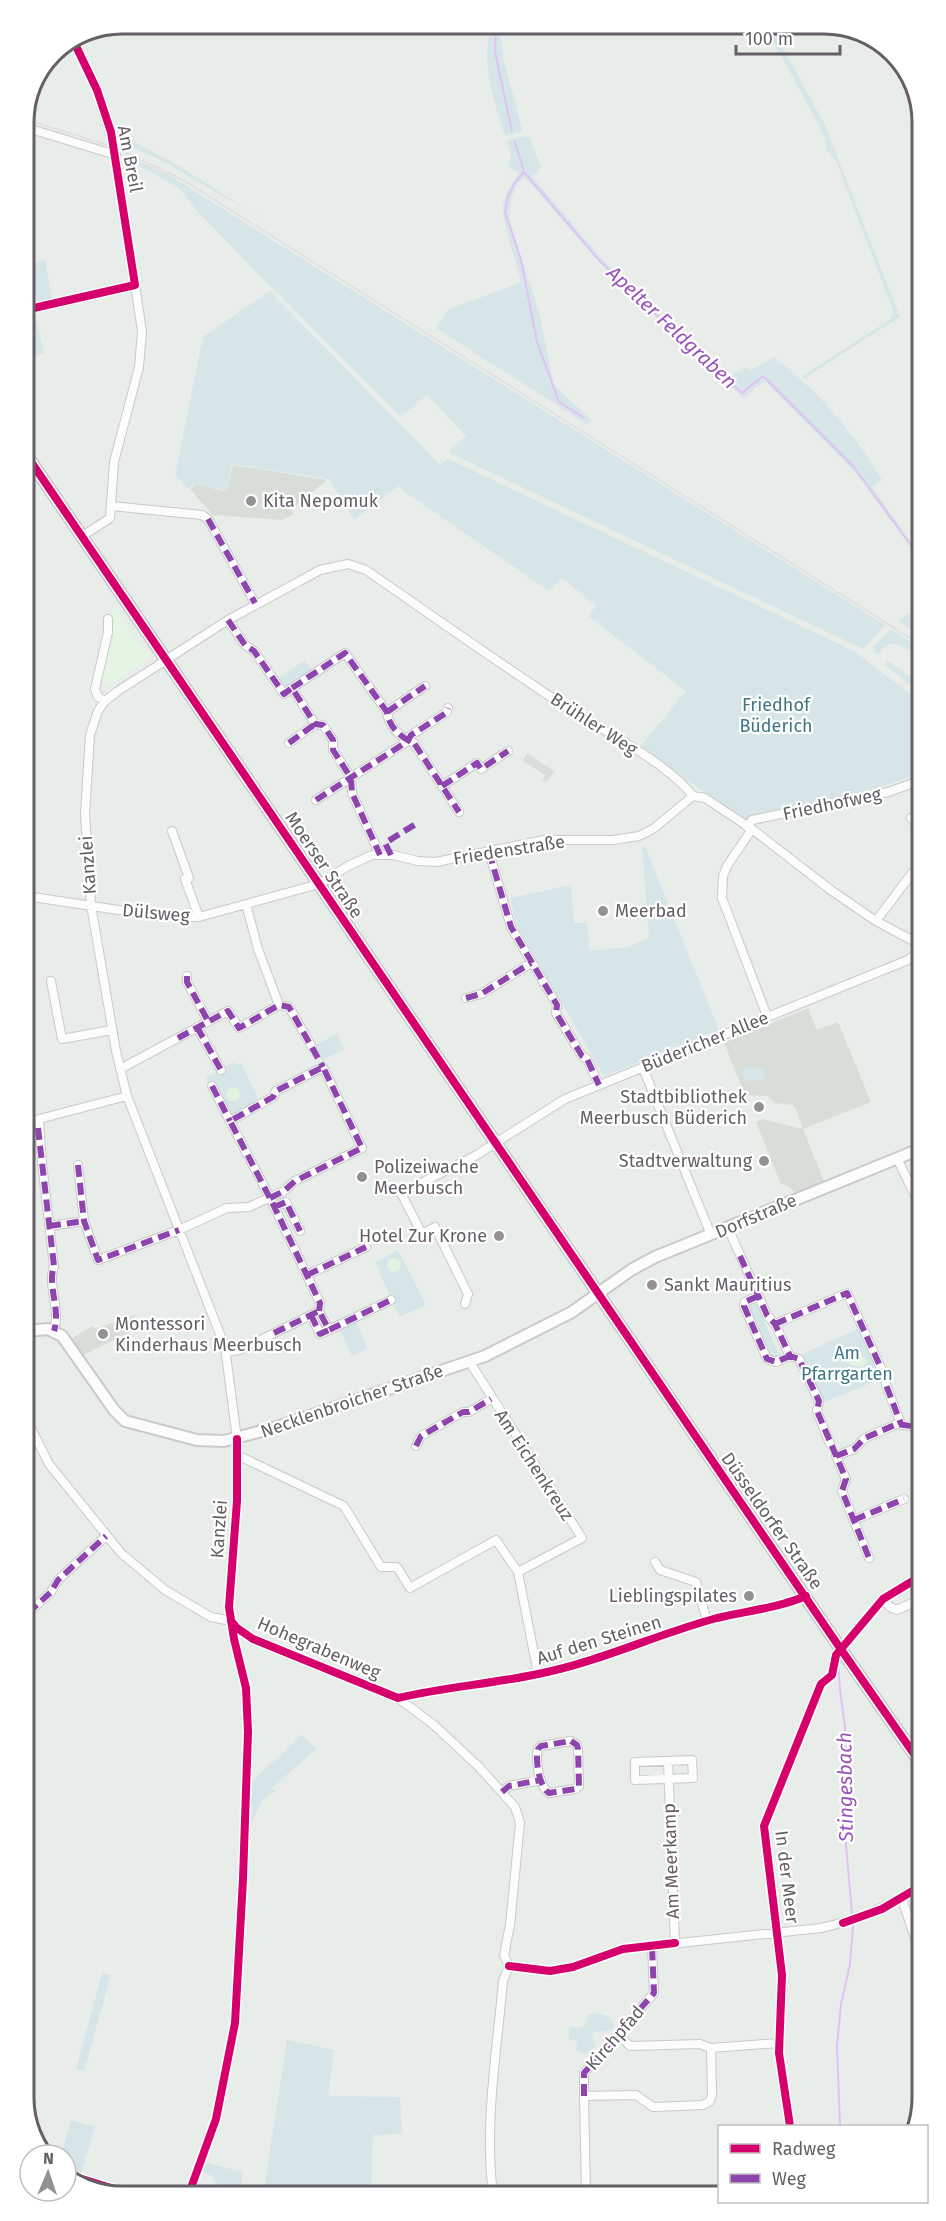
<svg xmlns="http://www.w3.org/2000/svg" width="946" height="2221" font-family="'Fira Sans',sans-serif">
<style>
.commercial{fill:#e5f5e4}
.industrial{fill:#daddd9}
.education{fill:#d8ddd8}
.green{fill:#d6e5e7}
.sand{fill:#e1f3e1}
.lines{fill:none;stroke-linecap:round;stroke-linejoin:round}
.stream{stroke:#e0c2f4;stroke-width:2}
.minor-casing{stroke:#c8c9c8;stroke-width:10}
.secondary-casing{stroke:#cacacb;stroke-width:14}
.minor{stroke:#fcfcfc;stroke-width:8}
.secondary{stroke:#fcfcfc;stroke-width:10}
.tram{stroke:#dfdfdf;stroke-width:1.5}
.quiet{stroke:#8e44ad;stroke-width:6;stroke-dasharray:12 6;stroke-linecap:butt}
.cycleway-casing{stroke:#fff;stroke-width:11}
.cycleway{stroke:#d6006c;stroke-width:8}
.poi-dot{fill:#939194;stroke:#fff;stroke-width:2}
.labels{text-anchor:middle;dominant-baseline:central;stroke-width:4.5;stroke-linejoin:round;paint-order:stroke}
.street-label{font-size:18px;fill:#645f66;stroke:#fff}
.poi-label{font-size:18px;fill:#645f66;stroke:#fff;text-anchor:start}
.park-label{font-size:18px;fill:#3e7686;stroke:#fff}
.water-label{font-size:20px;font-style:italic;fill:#9a52bb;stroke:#fff}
.rim{fill:none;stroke:#645f66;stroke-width:3}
</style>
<rect width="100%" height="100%" fill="#e9ede9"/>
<!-- commercial -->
<path class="commercial" d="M118,608L125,625L139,644L149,653V658L112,684H108L105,683L101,677L111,634L112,610Z"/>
<!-- industrial -->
<path class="industrial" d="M527,753L555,772L546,782L542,780L545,775L523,761Z"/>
<!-- education -->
<path class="education" d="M233,465L327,480L291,510L294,514L282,520L213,515L190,489L196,484L227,492Z
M808,1008L817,1030L838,1022L871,1102L803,1129L824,1181L795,1193L790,1187L781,1184L756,1122L763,1119L803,1129L794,1105L774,1103L768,1096L745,1095L724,1043Z
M134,1315L139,1328L81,1356L71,1339L93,1326L95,1329Z"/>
<!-- green -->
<path class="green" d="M500,24L503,57L523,132L505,136C495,105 482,68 489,36L483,25Z
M764,24H770L825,125L900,317L809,375L805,379L802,377L804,375L891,319L893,310L836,161L826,150L825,137Z
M122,135L181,167L263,220L163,161L121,142L117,137Z
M529,136L541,167L535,175H531L602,259L729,378L744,367L750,371L774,357C818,391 854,433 882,480L872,487L918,552V557L856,473L768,384L765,381L743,398L605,269L525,177L518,183L512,196L509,218L540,316L553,382L561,392L592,420L588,425L436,328L448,310L521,282C517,261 499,219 504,201C507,190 513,182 519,172L508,168L511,154L507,140Z
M132,158L171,176L215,204L885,625L863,649L448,452L466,436L427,395L401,417L273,289L197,211L183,193L173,184L130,161Z
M45,259L52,300L37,303L33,296L27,265Z
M270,291L440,465L448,459L854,651L918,700L919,774L870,790L745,820L640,747L686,691L588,616L596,606L562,578L549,591L405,492L399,486L354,520L329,479L232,464L227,491L196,484L188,488L175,475L203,337Z
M31,314L32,321H37L44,353L32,357L25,347V316Z
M918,598V606L913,615L918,623V634L898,621L910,613Z
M891,629L918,647V655C904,647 891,636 880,653L875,654L874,646Z
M305,660L312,670L288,686H284L279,678Z
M887,660L918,682V691L884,664Z
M645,846L719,1030L604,1076L517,926L510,898L571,885L574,923H587L590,951L628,947L649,938L642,847Z
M337,1034L344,1049L322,1061L314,1046Z
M234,1062L236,1065L241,1063L258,1099L253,1102L254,1105L231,1119L206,1078Z
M764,1067V1080L744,1081L743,1068Z
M398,1250L426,1305L399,1317L375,1262Z
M752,1302L756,1303L780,1357L775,1359L770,1358L747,1308Z
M355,1321L368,1348L352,1356L339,1329Z
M860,1328L883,1378L824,1402L802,1354Z
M302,1735L316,1749L272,1788L277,1790L262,1801L250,1826L253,1805H246L247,1786Z
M102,1973L111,1975L84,2071L76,2069Z
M590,2014C603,2013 612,2014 614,2028L612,2030L592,2033L595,2047L585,2054L576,2049L577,2041L569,2039V2027L580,2028L585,2025L587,2017Z
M287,2040L334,2050L328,2096L400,2097L402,2134L373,2135L371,2195L263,2196Z
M71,2120L95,2127L80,2177L66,2173V2155H61Z
M202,2162L243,2172L239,2196H219L221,2190L212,2176L199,2170Z"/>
<!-- sand -->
<path class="sand" d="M226 1094a7 7 0 1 1 14 0a7 7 0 1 1-14 0Z
M387 1265a7 7 0 1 1 14 0a7 7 0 1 1-14 0Z
M857,1350L868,1361L864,1367L853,1366L844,1361L845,1353Z"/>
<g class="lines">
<!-- stream -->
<path class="stream" d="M496,24L495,52L512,131
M515,142L524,172L598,259L643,303L742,393L762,377L765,378L853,466L918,555
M523,173L514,184L508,197L505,212L521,260L537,342L559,402L583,417
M841,1661L838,1664L840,1690L845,1727L843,1809L852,1914
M840,2126L837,2046L841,2004L850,1964L853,1926"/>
<defs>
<path id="minor" d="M75,44L97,90L113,142L142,331L139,367L114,462L110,518L81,537
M24,127L116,155
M25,310L135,285
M111,506L202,515L208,519L255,603
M228,620L245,645L254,651L284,694L292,688L315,724L323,725L333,740V750L351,778L352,793L380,855
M292,688L345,653L387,712C389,727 401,738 414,743L459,812
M105,701L98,697L95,689L108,632V619
M387,712L425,686
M289,743L315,724
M442,786L477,763L481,769L508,751
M693,796L705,798L752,829L832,891L876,921L919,944
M316,800L408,741L411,735L446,713L448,708
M911,818L919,828
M747,827L752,820L888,792L919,781
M752,829L727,866L723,876L722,898L767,1016
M172,831L189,878L185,879L199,917
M489,852L511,927L557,1005L556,1013L582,1056L587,1059L599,1085
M26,896L158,916L199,917L319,884L348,866L372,855H393L418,861L436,862L544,840H613L639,836L653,829L693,796
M246,904L258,949L279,1005
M876,921L913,872L919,868
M187,976V982L208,1021
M51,981L62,1039L112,1030
M466,998L481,994L531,963
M197,1027L221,1070
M643,1068L711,1235
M120,1069L228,1011L239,1028L279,1005L289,1007L312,1047
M212,1086L230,1121
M897,1158L920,1206
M78,1165L84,1221L98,1260L179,1230L227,1208L249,1207L284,1191L295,1181L362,1148L323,1067L276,1091L273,1097L230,1121L270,1198L273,1204L320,1303L319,1311
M274,1207L286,1202L300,1231
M49,1226L84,1221
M728,1228L767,1315L775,1324L790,1356L799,1359L819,1401L817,1411L830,1444
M307,1275L366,1247
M758,1296L745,1302L744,1306L767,1359L776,1362L790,1356
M465,1304L468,1294L435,1227L422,1234L401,1193L475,1156L565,1099L908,960L919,951
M311,1315L320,1334L329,1330
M775,1324L847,1293L885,1377L886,1385L901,1424
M54,1331C61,1309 47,1286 54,1266L42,1163L39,1119L127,1096
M226,1352L240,1350L319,1311L329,1330L391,1300
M469,1361L582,1538L518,1572
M27,1420L49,1464L121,1553L165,1590L211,1617L231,1621L237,1628L253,1639L398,1698L434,1725L479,1767L515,1807L520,1823L510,1925L504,1955L509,1966
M416,1446L421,1436L463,1412H469L491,1399
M237,1455L344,1506L381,1567H397L410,1588L496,1540L518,1572L538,1674
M854,1520L904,1499
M869,1558L842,1491L846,1479L836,1456L854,1449L865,1438L897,1424L917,1427
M655,1562L660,1570L696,1582L707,1621
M883,1599L890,1607L897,1610L921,1599
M28,1613L51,1592L58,1580L106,1536
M231,1621L229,1607L237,1501V1439L225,1347L127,1096L116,1051L91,905L85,815L90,735L98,711L105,701L118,691L228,620L320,570L348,564L366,570C431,615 496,661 563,705C601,730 667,762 693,796
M398,1698C444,1687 491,1684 538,1674C599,1662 657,1634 717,1618C746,1611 778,1608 806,1596
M571,1741L577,1745L578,1749L579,1786L575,1789L549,1793C539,1786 535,1761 538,1749L541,1746Z
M692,1760L693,1778L635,1780V1762Z
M668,1761L675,1943
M502,1792L509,1786L541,1780
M902,1899L917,1944L922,1952
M509,1966L550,1971L573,1967L623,1949L821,1928C858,1920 890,1906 921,1886
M619,2035L630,2046L700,2044L711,2048L779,2043
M584,2096V2073L654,1993L652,1946
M790,2126L779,2053L782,1975L764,1826L821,1684L832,1675L836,1655L883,1599L921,1576
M66,2174L140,2197
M493,2194C484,2124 497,2051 503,1981L509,1966
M586,2194L584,2096L636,2095L653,2107L703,2105L710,2101L712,2094L711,2048"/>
<path id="secondary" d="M25,453L840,1648L921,1764
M27,1331L48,1329L62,1336L114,1410L125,1421L197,1440L224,1441L277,1427L485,1356L572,1312L631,1270L655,1257L920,1149"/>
</defs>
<!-- minor casing -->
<use href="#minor" class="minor-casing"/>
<!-- secondary casing -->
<use href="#secondary" class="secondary-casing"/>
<!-- minor -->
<use href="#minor" class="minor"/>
<!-- secondary -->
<use href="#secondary" class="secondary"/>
<!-- tram -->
<path class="tram" d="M24,119L114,147L183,180L918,643"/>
<!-- quiet -->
<path class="quiet" d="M208,519L255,603
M228,620L245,645L254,651L284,694L292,688L315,724L323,725L333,740V750L351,778L352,793L380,855
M292,688L345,653L387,712C389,727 401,738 414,743L459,812
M387,712L425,686
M289,743L315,724
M442,786L477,763L481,769L508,751
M316,800L408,741L411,735L446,713L448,708
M489,852L511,927L557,1005L556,1013L582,1056L587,1059L599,1085
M391,855L385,843L419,822
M187,976V982L208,1021
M466,998L481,994L531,963
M197,1027L221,1070
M178,1038L228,1011L239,1028L279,1005L289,1007L323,1067
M212,1086L230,1121
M38,1128L54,1266C47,1286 61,1309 54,1331
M78,1165L84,1221L98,1260L179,1230
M270,1198L284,1191L295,1181L362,1148L323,1067L276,1091L273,1097L230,1121L273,1204L320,1303L319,1311
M274,1207L286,1202L300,1231
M49,1226L84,1221
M740,1256L767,1315L775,1324L790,1356L799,1359L819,1401L817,1411L846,1479L842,1491L869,1558
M307,1275L366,1247
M758,1296L745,1302L744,1306L767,1359L776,1362L790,1356
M311,1315L320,1334L329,1330
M775,1324L847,1293L885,1377L886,1385L901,1424
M274,1333L319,1311L329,1330L391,1300
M416,1446L421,1436L463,1412H469L491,1399
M836,1456L854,1449L865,1438L897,1424L917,1427
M854,1520L904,1499
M28,1613L51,1592L58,1580L106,1536
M571,1741L577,1745L578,1749L579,1786L575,1789L549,1793C539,1786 535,1761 538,1749L541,1746Z
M502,1792L509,1786L541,1780
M584,2096V2073L654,1993L652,1946"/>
<defs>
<path id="cycleway" d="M25,310L135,285L111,132L97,90L75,44
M25,453L840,1648L921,1764
M231,1621L237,1628L253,1639L398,1698C444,1687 491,1684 538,1674C599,1662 657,1634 717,1618C746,1611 778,1608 806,1596
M843,1923L882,1909L921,1886
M509,1966L550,1971L573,1967L623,1949L675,1943
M790,2126L779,2053L782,1975L764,1826L821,1684L832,1675L836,1655L883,1599L921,1576
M66,2174L140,2197
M188,2196L216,2119L235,2023L243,1879L248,1732L246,1688L234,1639L229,1607L237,1501V1439"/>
</defs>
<!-- cycleway casing -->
<use href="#cycleway" class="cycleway-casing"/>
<!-- cycleway -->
<use href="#cycleway" class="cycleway"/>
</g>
<!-- markers -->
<g class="poi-dot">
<circle cx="251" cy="501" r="6"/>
<circle cx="603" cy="911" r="6"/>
<circle cx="759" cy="1107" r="6"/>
<circle cx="764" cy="1161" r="6"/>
<circle cx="362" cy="1177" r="6"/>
<circle cx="499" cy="1236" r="6"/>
<circle cx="652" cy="1285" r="6"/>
<circle cx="103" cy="1334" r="6"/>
<circle cx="749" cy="1596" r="6"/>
</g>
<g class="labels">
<!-- street labels -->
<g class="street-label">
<text transform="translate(130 159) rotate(79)">Am Breil</text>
<text transform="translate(594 724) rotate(33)">Brühler Weg</text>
<text transform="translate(832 804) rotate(-12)">Friedhofweg</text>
<text transform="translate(509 850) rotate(-9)">Friedenstraße</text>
<text transform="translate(88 865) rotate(-94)">Kanzlei</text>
<text transform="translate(324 865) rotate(56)">Moerser Straße</text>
<text transform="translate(156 913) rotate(5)">Dülsweg</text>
<text transform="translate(705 1042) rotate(-22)">Büdericher Allee</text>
<text transform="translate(756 1216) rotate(-23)">Dorfstraße</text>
<text transform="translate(352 1401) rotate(-19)">Necklenbroicher Straße</text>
<text transform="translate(534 1465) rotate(57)">Am Eichenkreuz</text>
<text transform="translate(772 1521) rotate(55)">Düsseldorfer Straße</text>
<text transform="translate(219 1529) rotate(-86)">Kanzlei</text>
<text transform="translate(599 1640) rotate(-17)">Auf den Steinen</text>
<text transform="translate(319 1648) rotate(23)">Hohegrabenweg</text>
<text transform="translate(671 1861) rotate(-92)">Am Meerkamp</text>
<text transform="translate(787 1877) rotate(83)">In der Meer</text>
<text transform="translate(615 2038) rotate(-49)">Kirchpfad</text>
</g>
<!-- poi labels -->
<g class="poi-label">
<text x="263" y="501">Kita Nepomuk</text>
<text x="615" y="911">Meerbad</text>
<text x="747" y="1097" text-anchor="end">Stadtbibliothek<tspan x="747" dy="21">Meerbusch Büderich</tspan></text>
<text x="752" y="1161" text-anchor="end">Stadtverwaltung</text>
<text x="374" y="1167">Polizeiwache<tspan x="374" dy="21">Meerbusch</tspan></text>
<text x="487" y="1236" text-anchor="end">Hotel Zur Krone</text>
<text x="664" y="1285">Sankt Mauritius</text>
<text x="115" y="1324">Montessori<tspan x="115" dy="21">Kinderhaus Meerbusch</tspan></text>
<text x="737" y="1596" text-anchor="end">Lieblingspilates</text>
</g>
<!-- park labels -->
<g class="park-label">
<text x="776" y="705">Friedhof<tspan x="776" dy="21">Büderich</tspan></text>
<text x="847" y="1353">Am<tspan x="847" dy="21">Pfarrgarten</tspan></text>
</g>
<!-- water labels -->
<g class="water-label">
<text transform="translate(672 327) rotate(43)">Apelter Feldgraben</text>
<text transform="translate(845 1787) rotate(-91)">Stingesbach</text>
</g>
</g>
<!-- crop -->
<path d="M0 0H946V2221H0ZM122 34H824A88 88 0 0 1 912 122V2098A88 88 0 0 1 824 2186H122A88 88 0 0 1 34 2098V122A88 88 0 0 1 122 34Z" fill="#fff" fill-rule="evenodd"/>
<path class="rim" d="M122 34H824A88 88 0 0 1 912 122V2098A88 88 0 0 1 824 2186H122A88 88 0 0 1 34 2098V122A88 88 0 0 1 122 34Z"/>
<!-- legend -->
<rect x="718" y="2125" width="210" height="78" fill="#ffffff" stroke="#c1bfc2" stroke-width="1.5"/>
<rect x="730" y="2144" width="30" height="9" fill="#d6006c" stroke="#c1bfc2" stroke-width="1.5"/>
<text x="772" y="2155" font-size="18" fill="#645f66">Radweg</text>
<rect x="730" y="2174" width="30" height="9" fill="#8e44ad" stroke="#c1bfc2" stroke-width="1.5"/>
<text x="772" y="2185" font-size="18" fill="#645f66">Weg</text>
<!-- north arrow -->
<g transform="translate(48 2173) rotate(2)"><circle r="28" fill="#ffffff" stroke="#c1bfc2" stroke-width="1.5"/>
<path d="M0-4.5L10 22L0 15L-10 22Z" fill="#939194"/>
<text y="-9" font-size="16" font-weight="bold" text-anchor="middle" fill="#645f66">N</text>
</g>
<!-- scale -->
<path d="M736 45v9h104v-9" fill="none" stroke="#645f66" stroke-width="3"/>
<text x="745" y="45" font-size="18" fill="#645f66" stroke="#ffffff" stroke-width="4.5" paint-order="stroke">100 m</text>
</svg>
